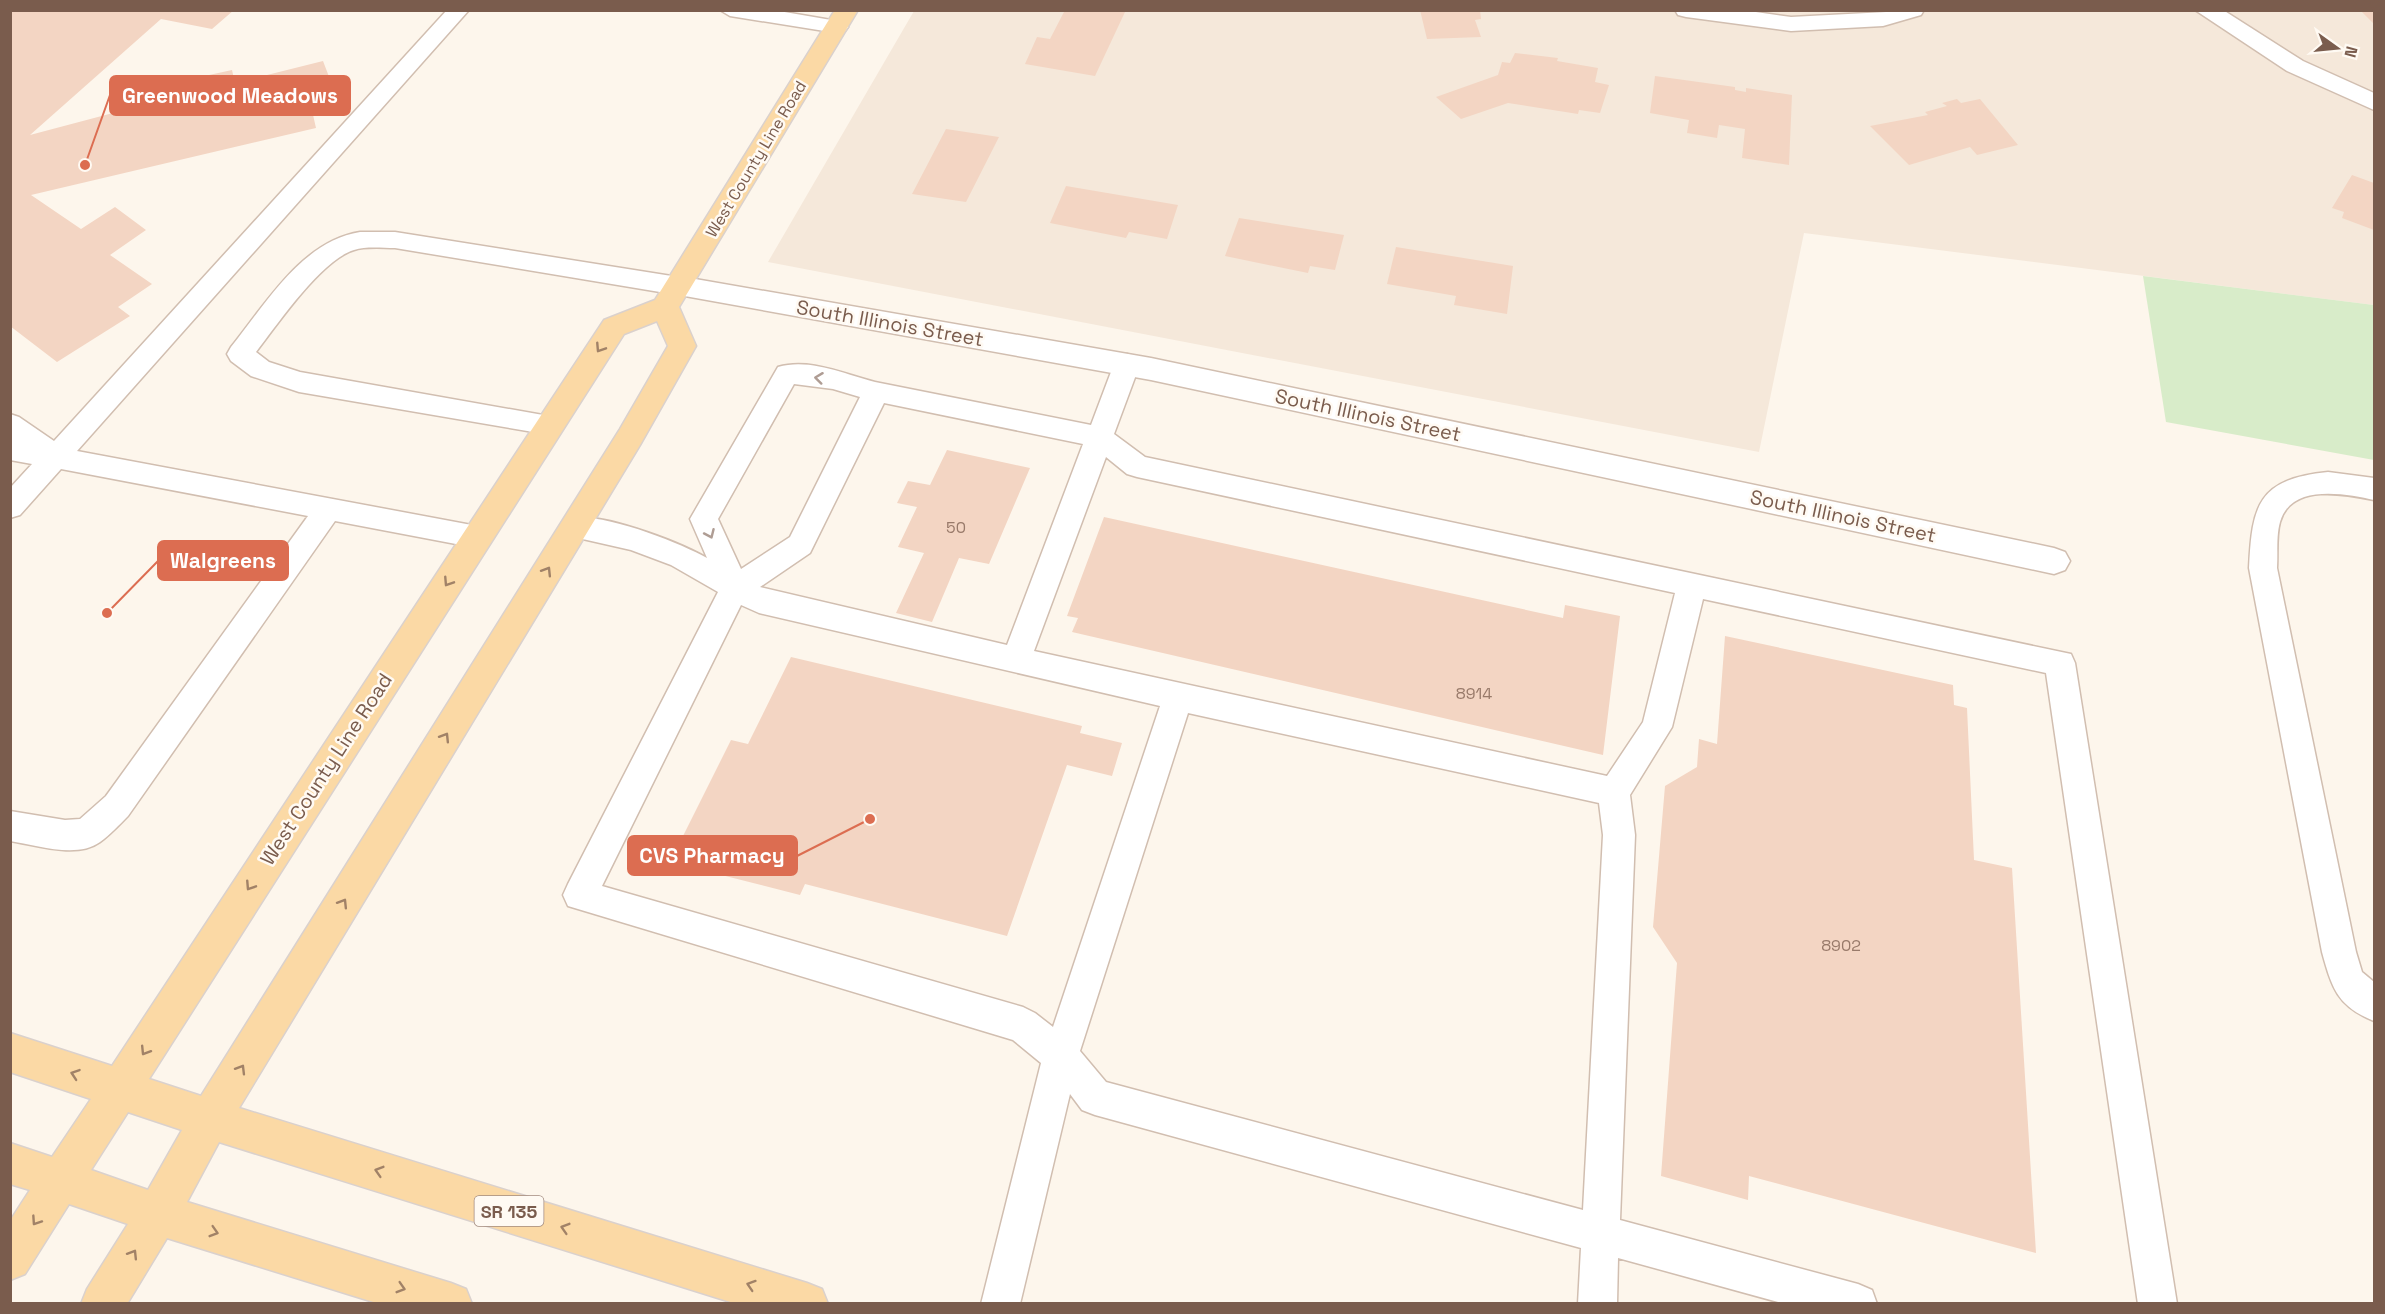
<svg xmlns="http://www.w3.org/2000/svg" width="2385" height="1314" font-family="'Space Grotesk',sans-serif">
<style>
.residential{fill:#f5e8da}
.green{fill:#d8ecc9}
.building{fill:#f3d5c3}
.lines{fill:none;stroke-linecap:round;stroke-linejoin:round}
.lane-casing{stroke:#d1beb0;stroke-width:3}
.street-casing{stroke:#d1beb0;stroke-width:3}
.primary-casing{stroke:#dad1cd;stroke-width:3}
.lane{fill:#fff;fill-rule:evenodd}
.street{fill:#fff;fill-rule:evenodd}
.primary{fill:#fbd9a5;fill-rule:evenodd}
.oneway{stroke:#a18267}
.oneway2{stroke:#af9d94}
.labels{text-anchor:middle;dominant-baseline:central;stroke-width:5;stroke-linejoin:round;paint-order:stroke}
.far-street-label{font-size:16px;fill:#7a5c4d;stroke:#fffaf3}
.number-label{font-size:16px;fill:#987a6a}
.shield{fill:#fffaf3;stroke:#a28b7f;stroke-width:1.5}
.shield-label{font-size:18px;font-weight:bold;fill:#7a5c4d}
.street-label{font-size:20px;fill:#7a5c4d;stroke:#fffaf3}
.leader{fill:none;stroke:#dc6d51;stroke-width:2}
.callout-dot{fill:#dc6d51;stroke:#fffaf3;stroke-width:2}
.callout{fill:#dc6d51;stroke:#dc6d51;stroke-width:2}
.callout-label{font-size:21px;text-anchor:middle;font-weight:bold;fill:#fff}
</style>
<rect width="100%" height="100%" fill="#fdf6ec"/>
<!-- residential -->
<path class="residential" d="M914,11H2374V305L1804,233L1759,452L768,262Z"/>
<!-- green -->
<path class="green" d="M2143,276L2374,305V460L2166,422Z"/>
<!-- building -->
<path class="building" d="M10,10H234L212,29L161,19L30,135L177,96V82L232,70L235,83L323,61L336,95L311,106L316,128L31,195L81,229L115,207L146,230L110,255L152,284L118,307L130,316L57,362L10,326Z
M1065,10L1125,12L1095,76L1025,64L1037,37L1050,39Z
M1420,10H1480L1481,19L1475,20L1481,37L1427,39Z
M2374,10V24L2361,11Z
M1515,53L1558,58L1557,61L1598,68L1595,82L1609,85L1600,113L1579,110L1578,114L1508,103L1461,119L1436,97L1498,75L1502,62L1510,63Z
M1655,76L1735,87V90L1746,92V88L1792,95L1789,165L1742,158L1745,129L1719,125L1717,138L1687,133L1689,120L1650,113Z
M1957,99L1961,103L1980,99L2018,145L1977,155L1970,147L1909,165L1870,126L1928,115L1925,112L1947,106L1942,103Z
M946,129L999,137L966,202L912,194Z
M2352,175L2374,183V230L2342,218L2344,212L2332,208Z
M1066,186L1178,205L1167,239L1129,232L1126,238L1050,223Z
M1239,218L1344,235L1335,270L1310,266L1308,273L1225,256Z
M1396,247L1513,266L1507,314L1454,305L1456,296L1387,284Z
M947,450L1030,468L989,564L959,558L932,622L896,613L924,553L898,547L917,507L897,503L908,481L930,485Z
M1104,517L1563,618L1565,605L1620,616L1603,755L1072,632L1078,618L1067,616Z
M1725,636L1953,685L1954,705L1967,708L1974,860L2012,868L2036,1253L1749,1176L1748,1200L1661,1176L1677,963L1653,927L1665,786L1697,767L1699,739L1717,744Z
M791,657L1082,726L1080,733L1122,743L1112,776L1067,765L1007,936L805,884L800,895L670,862L731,740L748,744Z"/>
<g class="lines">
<defs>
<path id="lane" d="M447,10H469L77,451L477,526L487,529L491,537L487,545L477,548L335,521L128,816C119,825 110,835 100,842C77,859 36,845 10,841V811L65,820L80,819L106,796L308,516L61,469L20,515L10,518V488L32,464L10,460V414L19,417L54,441Z
M720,10H773L837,21L844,22L848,27L844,32L837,33L730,16Z
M360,232H395L678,277L687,280L690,286L687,292L678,295L395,248C382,248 366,246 354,250C321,260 277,325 256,352L269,362L300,372L560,418L564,425L560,432L551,435L299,392L251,376L231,361L227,354L231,347C265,305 302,241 360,232Z
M1127,354L1136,357L1140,364L1114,434L1145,457L2071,654L2075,663L2177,1304H2138L2046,673L1703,599L1672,727L1630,795L1635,835L1620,1220L1858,1284L1872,1290L1877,1304H1785L1618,1258L1617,1304H1578L1581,1248L1095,1115L1082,1110L1070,1094L1020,1304H981L1041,1063L1013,1040L568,906L563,895L568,884L718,592L671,565L631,550L565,535L561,527L565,519C595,509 679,542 707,558L690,519L778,367C811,357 848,376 880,383C950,397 1021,411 1091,425L1114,364L1118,357ZM794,384L833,389L860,397L790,537L741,569L718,519ZM884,403L1083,444L1007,645L760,587L810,553ZM1106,457L1127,474L1137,477L1675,593L1643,722L1607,776L1034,651ZM741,605L759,613L1160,706L1053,1027L1035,1013L1023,1007L602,886ZM1188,713L1599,803L1603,835L1583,1210L1106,1082L1080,1051Z
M2328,472L2374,478V500C2346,494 2291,483 2280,522C2276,536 2278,553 2277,568L2356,952L2362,972L2374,982V1021C2337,1006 2332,988 2322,952L2249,568C2252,505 2258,479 2328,472Z"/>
<path id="street" d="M1675,10H1742L1791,17L1924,10L1921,15L1883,26L1791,31L1686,17L1678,15Z
M2195,10H2223L2303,61L2374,93V110L2287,71Z
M678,276L1151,358L2054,548L2065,552L2070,561L2065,570L2054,574L1151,380L668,293L664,286L668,279Z"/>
<path id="primary" d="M835,10H858L679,307L696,346L640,445L239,1108L807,1283L822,1289L828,1304H737L219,1142L187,1202L451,1283L466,1289L472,1304H380L167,1238L127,1304H81L87,1289L128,1224L69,1204L25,1274L10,1280V1221L30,1190L10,1184V1143L52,1157L91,1099L10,1072V1033L112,1066L604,320L655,300ZM657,321L668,346L620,429L201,1096L149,1079L624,334ZM128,1112L182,1130L148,1190L91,1170Z"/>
</defs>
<!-- lane casing -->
<use href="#lane" class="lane-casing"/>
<!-- street casing -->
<use href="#street" class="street-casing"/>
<!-- primary casing -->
<use href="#primary" class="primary-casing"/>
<!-- lane -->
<use href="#lane" class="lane"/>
<!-- street -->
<use href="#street" class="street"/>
<!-- primary -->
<use href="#primary" class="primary"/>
</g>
<!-- one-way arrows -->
<defs><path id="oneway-chevron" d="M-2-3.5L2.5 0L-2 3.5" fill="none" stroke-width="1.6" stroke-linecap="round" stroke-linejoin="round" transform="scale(1.5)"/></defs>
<g class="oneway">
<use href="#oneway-chevron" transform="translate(600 348) rotate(123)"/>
<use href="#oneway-chevron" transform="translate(547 571) rotate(-58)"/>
<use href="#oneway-chevron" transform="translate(448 582) rotate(123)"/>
<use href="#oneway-chevron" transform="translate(445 737) rotate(-58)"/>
<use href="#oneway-chevron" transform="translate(250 886) rotate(123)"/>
<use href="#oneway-chevron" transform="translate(343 903) rotate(-58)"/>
<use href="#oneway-chevron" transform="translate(145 1051) rotate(122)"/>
<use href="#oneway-chevron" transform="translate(241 1069) rotate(-59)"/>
<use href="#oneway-chevron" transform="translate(75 1074) rotate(-161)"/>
<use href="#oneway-chevron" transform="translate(379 1171) rotate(-163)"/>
<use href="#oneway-chevron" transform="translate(36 1221) rotate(124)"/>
<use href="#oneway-chevron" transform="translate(565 1228) rotate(-163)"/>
<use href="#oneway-chevron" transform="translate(214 1232) rotate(17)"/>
<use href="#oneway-chevron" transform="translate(133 1254) rotate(-58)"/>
<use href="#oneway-chevron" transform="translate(751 1285) rotate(-162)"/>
<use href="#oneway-chevron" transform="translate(401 1288) rotate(17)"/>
</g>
<g class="oneway2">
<use href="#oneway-chevron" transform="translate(819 378) rotate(-173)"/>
<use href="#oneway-chevron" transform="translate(710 534) rotate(66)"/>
</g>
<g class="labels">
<!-- far-street labels -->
<g class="far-street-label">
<text transform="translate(756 159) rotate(-59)">West County Line Road</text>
</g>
<!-- number labels -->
<g class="number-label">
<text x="956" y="527">50</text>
<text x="1474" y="693">8914</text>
<text x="1841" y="945">8902</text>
</g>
<!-- shield labels -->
<rect class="shield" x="474.5" y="1196" width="69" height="30" rx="4.5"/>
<g class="shield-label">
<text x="509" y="1211">SR 135</text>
</g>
<!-- street labels -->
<g class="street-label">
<text transform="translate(890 323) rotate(10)">South Illinois Street</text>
<text transform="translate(1368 415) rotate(12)">South Illinois Street</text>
<text transform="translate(1843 516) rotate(12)">South Illinois Street</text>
<text transform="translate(326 769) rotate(-57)">West County Line Road</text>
</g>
</g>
<!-- callouts -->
<path class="leader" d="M85 165L110 95M107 613L158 561M870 819L797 856"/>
<g class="callout-dot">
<circle cx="85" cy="165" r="6"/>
<circle cx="107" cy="613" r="6"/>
<circle cx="870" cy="819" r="6"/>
</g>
<g class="callout">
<rect x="110" y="76" width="240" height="39" rx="6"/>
<rect x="158" y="541" width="130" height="39" rx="6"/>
<rect x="628" y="836" width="169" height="39" rx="6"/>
</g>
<g class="callout-label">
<text x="230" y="103">Greenwood Meadows</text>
<text x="223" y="568">Walgreens</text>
<text x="712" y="863">CVS Pharmacy</text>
</g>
<!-- border -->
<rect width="2385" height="1314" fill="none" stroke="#7a5c4d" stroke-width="24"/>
<!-- north arrow -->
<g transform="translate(2337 48) rotate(105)" stroke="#fffaf3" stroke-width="4.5" paint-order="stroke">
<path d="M0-4.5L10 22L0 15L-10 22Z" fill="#7a5c4d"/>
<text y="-9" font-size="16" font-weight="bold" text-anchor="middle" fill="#7a5c4d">N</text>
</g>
</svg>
